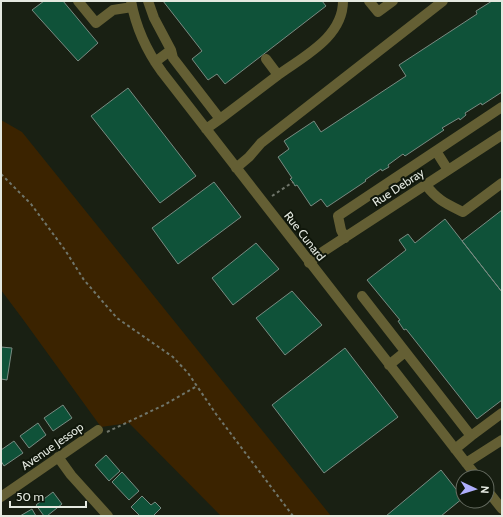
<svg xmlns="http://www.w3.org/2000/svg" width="503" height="517" font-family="Cabin,sans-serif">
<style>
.green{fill:#3b2300}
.building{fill:#0f5239;stroke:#798b82}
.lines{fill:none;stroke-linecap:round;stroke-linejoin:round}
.path{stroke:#70766b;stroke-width:2;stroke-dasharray:3 3;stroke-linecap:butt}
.minor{stroke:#645f34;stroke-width:10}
.labels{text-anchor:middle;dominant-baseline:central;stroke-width:4;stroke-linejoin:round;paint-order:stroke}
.street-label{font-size:12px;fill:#e4e9e0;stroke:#10170b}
</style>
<rect width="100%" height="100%" fill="#192013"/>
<!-- green -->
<path class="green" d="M1,120L22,132L331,516H221L129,423L101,427L22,318L1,290Z"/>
<!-- building -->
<path class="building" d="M44,1H63L98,43L78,61L32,10Z
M163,1H322L326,6L225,84L217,74L208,80L192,59L202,51Z
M492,1H502V92L482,105L481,103L465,113L466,115L460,120L459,118L442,128L444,130L405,156L403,154L388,165L389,167L382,171L381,169L365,180L366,181L327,207L321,199L311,206L297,185L295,186L293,182L290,179L292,178L278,157L289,149L284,141L314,121L321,132L406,76L399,65L477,14L476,11Z
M128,88L196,176L160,203L91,116Z
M214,182L241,217L178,264L152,228Z
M502,210V292L462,241Z
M445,219L502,292V400L477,419L406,329L404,330L398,321L400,320L367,280L406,250L399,240L408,234L415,243Z
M256,243L279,269L233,305L212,278Z
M292,291L322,325L285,355L256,318Z
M1,347L12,348L7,380L1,379Z
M345,348L398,417L324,473L272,405Z
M63,405L72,418L53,431L44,418Z
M38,423L46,435L29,448L20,436Z
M14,441L23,453L4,466L1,461V450Z
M106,455L120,471L109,481L95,465Z
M441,470L463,498L441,516H386Z
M122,472L139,491L129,500L112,482Z
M53,492L62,504L47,516H44L36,505Z
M142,496L151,505L155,502L161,508L153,516H140L131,507Z
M32,509L36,516H20Z"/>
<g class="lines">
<!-- path -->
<path class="path" d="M1,174L31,204L65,250L84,280L117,318L173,357L188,373L216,414L293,516
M272,196L293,182
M107,432L164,405L197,386"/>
<!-- minor -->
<path class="minor" d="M78,1L96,23L113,10L132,7
M131,1C136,28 146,50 162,72L477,477
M148,1L154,18L171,50L155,62
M369,1L378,12L393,1
M171,50L173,58L220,119L206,129
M278,75C304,56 343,37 343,1
M220,119L278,75L266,59
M436,151L448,170
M236,168L249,157L261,143L443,1
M426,185C437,200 447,204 463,212L502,183
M345,238L341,230L338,216L502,107
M309,263L324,251L502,135
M362,296L471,436L455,449
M389,365L405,352
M471,436L502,413
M58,457L71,475L108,516
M466,463L502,440
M487,490L502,509
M1,497L98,430"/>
</g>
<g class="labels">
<!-- street labels -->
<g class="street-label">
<text transform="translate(398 187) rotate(-33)">Rue Debray</text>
<text transform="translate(305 236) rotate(52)">Rue Cunard</text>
<text transform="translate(52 446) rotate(-35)">Avenue Jessop</text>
</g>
</g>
<!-- border -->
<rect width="503" height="517" fill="none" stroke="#e4e9e0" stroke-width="4"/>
<!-- north arrow -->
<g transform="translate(475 489) rotate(94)"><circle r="19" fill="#10170b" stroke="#656b60"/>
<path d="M0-3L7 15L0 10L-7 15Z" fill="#aeaefb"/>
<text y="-6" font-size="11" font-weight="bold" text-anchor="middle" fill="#e4e9e0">N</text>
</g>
<!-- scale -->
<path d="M10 501v6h76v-6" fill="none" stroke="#e4e9e0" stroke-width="2"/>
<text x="16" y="501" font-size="12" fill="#e4e9e0" stroke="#10170b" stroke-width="3" paint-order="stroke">50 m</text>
</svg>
